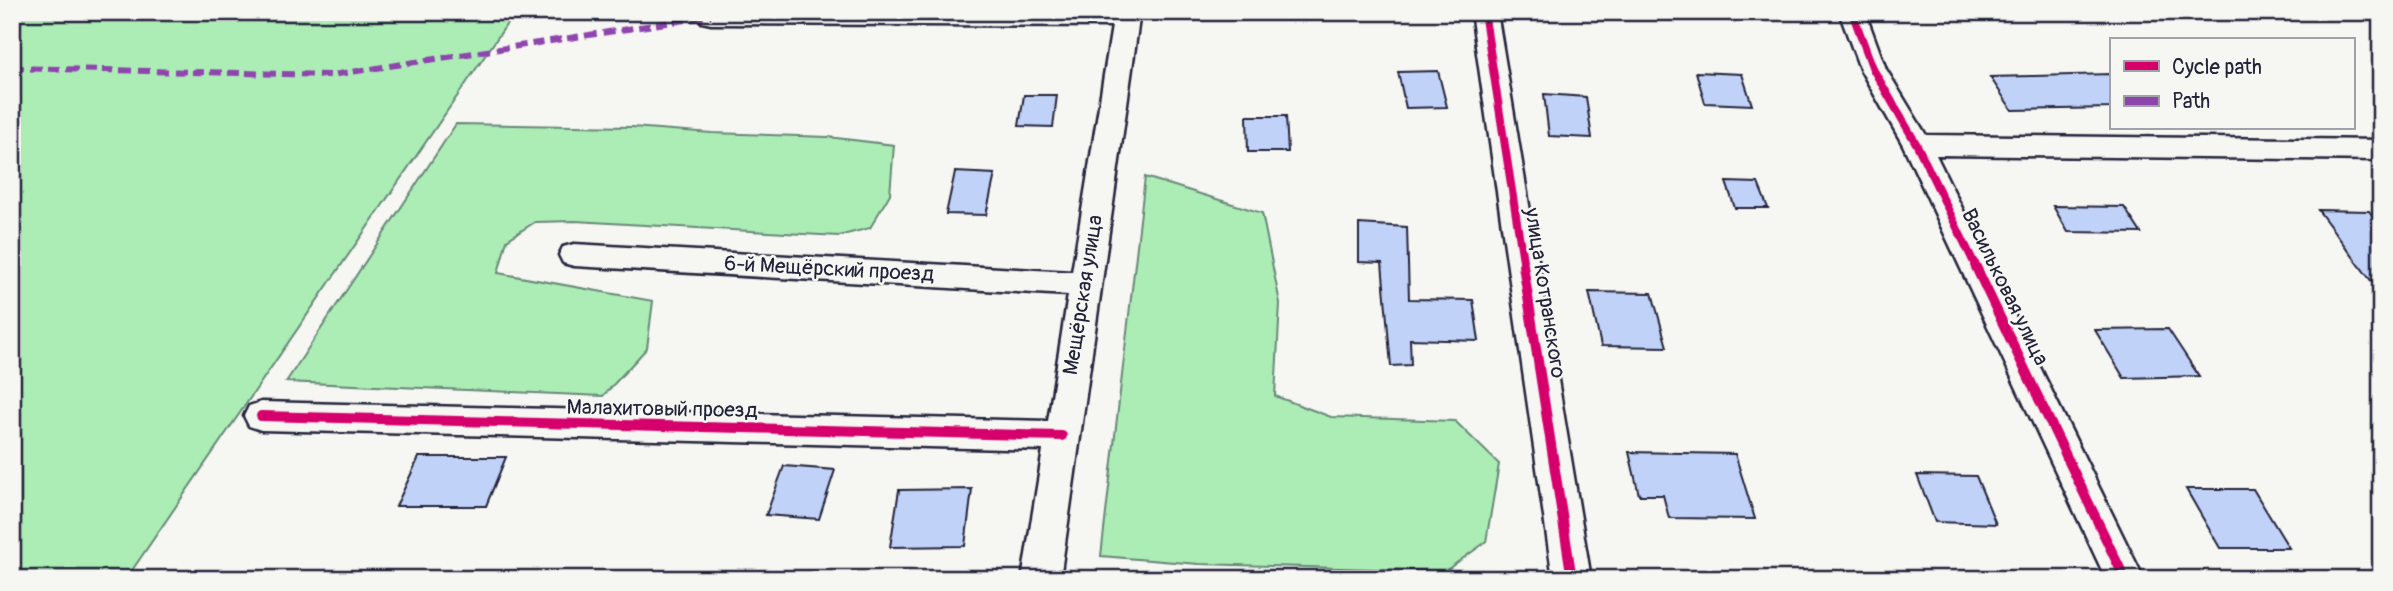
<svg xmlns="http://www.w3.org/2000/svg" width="2393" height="591" font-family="Pangolin,sans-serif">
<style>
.green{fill:#acedb6;stroke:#678878;stroke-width:2}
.building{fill:#c0d2f7;stroke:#22223b;stroke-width:2}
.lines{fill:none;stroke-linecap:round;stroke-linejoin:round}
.minor-casing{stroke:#22223b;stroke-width:5}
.minor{fill:#f6f6f2;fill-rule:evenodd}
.quiet{stroke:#8e44ad;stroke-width:6;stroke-dasharray:12 6;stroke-linecap:butt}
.cycleway-far1-casing{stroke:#f6f6f2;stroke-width:11}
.cycleway-casing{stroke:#f6f6f2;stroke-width:14}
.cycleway-far1{stroke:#d6006c;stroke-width:8}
.cycleway{stroke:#d6006c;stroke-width:10}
.labels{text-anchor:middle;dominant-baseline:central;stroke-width:5;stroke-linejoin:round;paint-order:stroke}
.street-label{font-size:21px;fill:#22223b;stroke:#f6f6f2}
</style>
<rect width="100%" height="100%" fill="#f6f6f2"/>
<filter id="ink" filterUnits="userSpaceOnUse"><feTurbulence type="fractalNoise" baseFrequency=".0143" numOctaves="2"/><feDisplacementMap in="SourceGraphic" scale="14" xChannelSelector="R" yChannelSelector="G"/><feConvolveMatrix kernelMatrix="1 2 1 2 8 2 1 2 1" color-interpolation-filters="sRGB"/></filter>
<g filter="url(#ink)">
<!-- green -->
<path class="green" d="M12,12H515L126,579H12Z
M456,124L632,127L712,133L828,137L894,145L890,194L870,228L839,236L575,221L535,222L507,240L498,273L653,301L647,348L603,396L286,382Z
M1145,177L1262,213L1280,303L1275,396L1331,417L1455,421L1499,464L1486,542L1445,571L1199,564L1101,556Z"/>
<!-- building -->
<path class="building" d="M1438,71L1447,107L1406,108L1398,72Z
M1696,72L1742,74L1752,105L1705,103Z
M2111,74V108L2012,110L1990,77Z
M1544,94L1586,97L1592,138L1549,136Z
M1024,95H1057L1053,127L1019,126Z
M1247,116H1286L1288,152H1248Z
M955,172L995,174L986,215L946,214Z
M1726,182L1758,183L1768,208H1735Z
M2053,206L2124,207L2141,233L2068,232Z
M2318,210L2369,211L2381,226V294Z
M1359,224L1407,227L1409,299L1473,300L1479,341L1410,339L1411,365L1391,366L1382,263L1359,262Z
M1589,292L1652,293L1667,347L1601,346Z
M2168,329L2199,376L2124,378L2095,330Z
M1629,452L1735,454L1755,519L1669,518L1663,495H1639Z
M419,457H506L486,506H396Z
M784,466L835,470L819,519L766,515Z
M1917,475L1976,476L1996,524L1935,522Z
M972,489L965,546L890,547L899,490Z
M2186,489H2253L2289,548H2220Z"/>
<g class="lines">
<defs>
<path id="minor" d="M701,12H1140L1060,579H1022L1043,450L261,430L249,426L244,416L249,406L261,402L1048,421L1068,295L574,266L563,263L559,255L563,247L574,244L1072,272L1112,26L711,24L702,22L698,16Z
M1471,12H1497L1591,579H1553Z
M1839,12H1865L1886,69L1926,135L2381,140V160L1936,155L2144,579H2106L1903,145L1860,69Z"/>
</defs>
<!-- minor casing -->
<use href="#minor" class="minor-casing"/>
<!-- minor -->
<use href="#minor" class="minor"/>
<!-- quiet -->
<path class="quiet" d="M12,68L332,75L711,16"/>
<defs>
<path id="cycleway-far1" d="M1484,12L1524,267
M1852,12L1873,69L1917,145L1976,267"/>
<path id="cycleway" d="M1523,265L1572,579
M1975,265L2125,579
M261,416L1062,436"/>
</defs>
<!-- cycleway-far1 casing -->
<use href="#cycleway-far1" class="cycleway-far1-casing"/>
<!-- cycleway casing -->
<use href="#cycleway" class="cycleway-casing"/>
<!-- cycleway-far1 -->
<use href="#cycleway-far1" class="cycleway-far1"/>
<!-- cycleway -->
<use href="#cycleway" class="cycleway"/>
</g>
</g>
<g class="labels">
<!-- street labels -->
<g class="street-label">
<text transform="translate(829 269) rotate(3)">6-й Мещёрский проезд</text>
<text transform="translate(2005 287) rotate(64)">Васильковая улица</text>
<text transform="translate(1545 293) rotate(81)">улица Котранского</text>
<text transform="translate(1083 295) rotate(-81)">Мещёрская улица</text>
<text transform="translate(662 409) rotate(1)">Малахитовый проезд</text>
</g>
</g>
<!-- margin -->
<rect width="2393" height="591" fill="none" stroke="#f6f6f2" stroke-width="42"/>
<rect x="21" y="21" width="2351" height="549" fill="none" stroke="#22223b" stroke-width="2.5" filter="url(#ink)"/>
<!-- legend -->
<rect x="2110" y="38" width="245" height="91" fill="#f6f6f2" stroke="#a1a1a9" stroke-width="2"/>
<rect x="2124" y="61" width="35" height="10" fill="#d6006c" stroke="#a1a1a9" stroke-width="2"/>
<text x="2172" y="74" font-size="21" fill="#22223b">Cycle path</text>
<rect x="2124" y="96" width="35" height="10" fill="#8e44ad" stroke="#a1a1a9" stroke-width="2"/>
<text x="2172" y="108" font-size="21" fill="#22223b">Path</text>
</svg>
